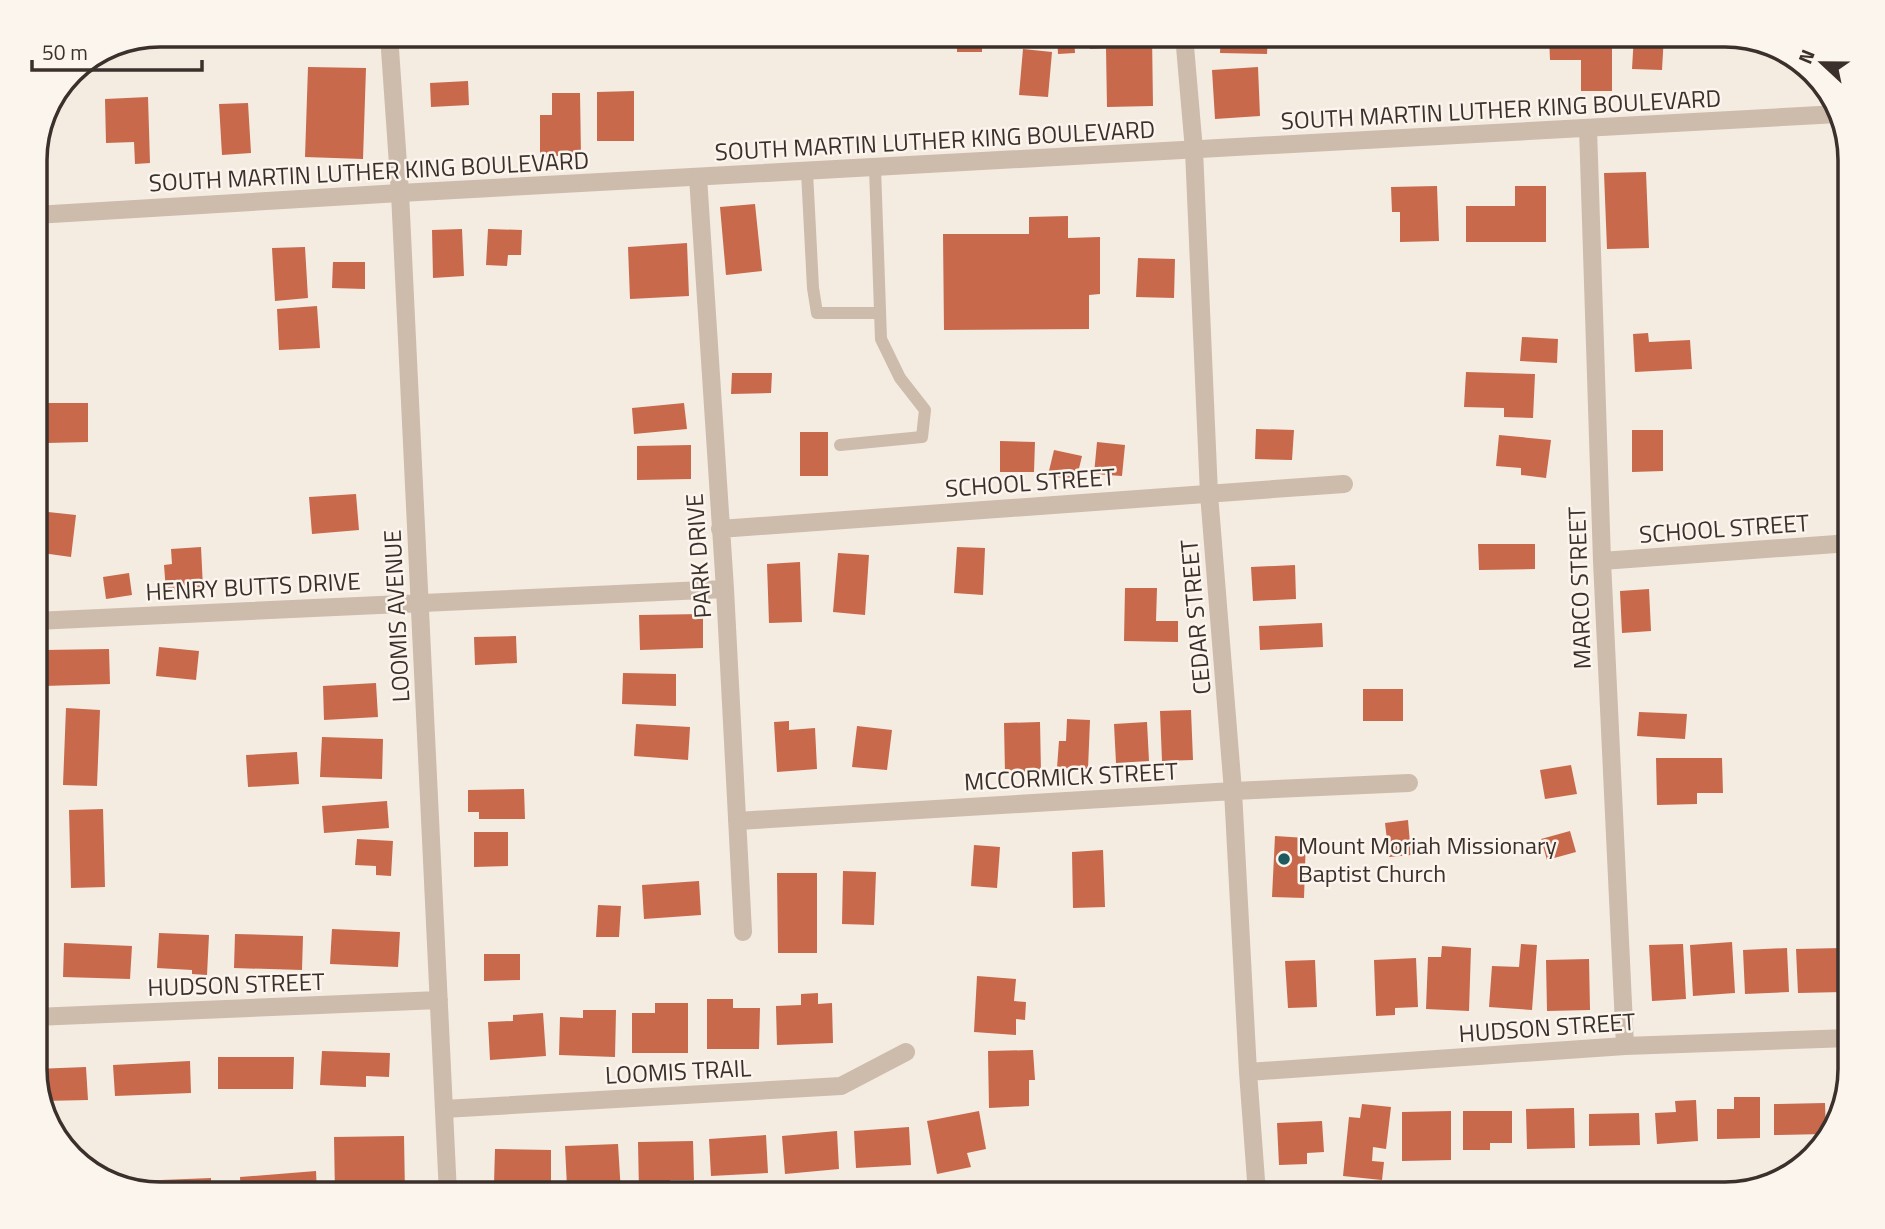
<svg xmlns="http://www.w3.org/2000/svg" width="1885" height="1229" font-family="'Titillium Web',sans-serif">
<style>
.green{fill:#b8c4a0}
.building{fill:#c8694b}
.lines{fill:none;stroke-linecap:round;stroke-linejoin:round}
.service{stroke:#cdbbac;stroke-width:12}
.minor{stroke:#cdbbac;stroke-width:18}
.tertiary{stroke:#cdbbac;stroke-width:18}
.poi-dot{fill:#1f5a5e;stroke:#fbf5ee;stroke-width:2.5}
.labels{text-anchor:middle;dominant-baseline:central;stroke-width:5;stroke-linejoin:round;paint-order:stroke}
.street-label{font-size:24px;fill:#3b302b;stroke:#fbf5ee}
.poi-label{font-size:24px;fill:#3b302b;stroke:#fbf5ee;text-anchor:start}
.rim{fill:none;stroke:#3b302b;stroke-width:3.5}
</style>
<rect width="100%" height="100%" fill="#f4ebe1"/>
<!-- green -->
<path class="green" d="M993,1182L1131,1192L1133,1194H840Z"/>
<!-- building -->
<path class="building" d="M957,35H982V52H957Z
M1057,35H1074L1075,53L1058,54Z
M1090,35H1152L1153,106L1107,107L1106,48L1090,49Z
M1221,35H1268L1267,54L1220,53Z
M1549,35H1612V91H1581V60H1550Z
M1634,35H1664L1662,70L1632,69Z
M1685,35H1705V40L1685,42Z
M1023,49L1052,52L1048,97L1019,95Z
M308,67L366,68L363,159L305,157Z
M1258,67L1260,116L1215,119L1212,70Z
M468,81L469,105L431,107L430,83Z
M634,91V141H597V92Z
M552,93H580L581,156H540V115H552Z
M148,97L150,163L135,164L134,142L106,143L105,99Z
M248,103L251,153L222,155L219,104Z
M42,137L43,182H35V153Z
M1646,172L1649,248L1607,249L1604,173Z
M1437,186L1439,241L1400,242V212H1392L1391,187Z
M1515,186H1546V242H1466V206H1515Z
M755,204L762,271L726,275L720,207Z
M1068,216V238L1100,237V294L1089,295V329L944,330L943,234H1029V217Z
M462,229L464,276L433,278L432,230Z
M488,229L522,230L521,255H508L507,266L486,265Z
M687,243L689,296L630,299L628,247Z
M305,247L308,298L275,301L272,248Z
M1138,258L1175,259L1174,298L1136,297Z
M333,262H365V289L332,288Z
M317,306L320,348L279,350L277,309Z
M1648,333L1649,342L1690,340L1692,369L1635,372L1633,334Z
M1522,337L1558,339L1557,363L1520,361Z
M1466,372L1535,374L1533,418L1504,417V408L1464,407Z
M732,373H772L771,393L731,394Z
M47,403H88V442L47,443Z
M684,403L687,429L634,434L632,408Z
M1256,429L1294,430L1292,460L1255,459Z
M1632,430H1663V471L1632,472Z
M800,432H828V476H800Z
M1499,435L1551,440L1546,478L1521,475V468L1496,466Z
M1000,441L1035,442L1034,472H1000Z
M1097,442L1125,445L1122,476L1094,474Z
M691,445V479L637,480V446Z
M1054,450L1082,456L1076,481L1048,475Z
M356,494L359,530L312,534L309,497Z
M48,512L76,515L71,557L35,552V536L45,537Z
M1478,544H1535V569L1479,570Z
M201,547L203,588L166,591L164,565L172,564L171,549Z
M957,547L985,548L983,595L954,593Z
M838,553L869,555L865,615L833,612Z
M800,562L802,622L769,623L767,564Z
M1295,565L1296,599L1253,601L1251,567Z
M129,573L132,595L106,599L103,577Z
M1125,588H1157L1156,621H1178V642L1124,641Z
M1649,589L1651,631L1622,633L1620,591Z
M703,614V648L640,650L639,615Z
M1322,623L1323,647L1260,650L1259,626Z
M516,636L517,663L475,665L474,637Z
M159,647L199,651L196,680L156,676Z
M109,649L110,684L44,686V650Z
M623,673L676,674V706L622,704Z
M376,683L378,717L324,720L323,686Z
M1363,689H1403V721H1363Z
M66,708L100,710L97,786L63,785Z
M1191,710L1193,760L1162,761L1160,711Z
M1639,712L1687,714L1685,739L1637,736Z
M1067,719L1090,720L1088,769L1057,768L1059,741H1066Z
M789,721V730L815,728L817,769L777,772L774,722Z
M1040,722L1041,772L1005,773L1004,723Z
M1147,722L1149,761L1116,763L1114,724Z
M636,724L690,727L688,760L634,756Z
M857,726L892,730L887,770L852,767Z
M322,737L383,739L382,779L320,777Z
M297,752L299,784L248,787L246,755Z
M1656,758H1722L1723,793H1697V804L1657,805Z
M1571,765L1577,794L1545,799L1540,770Z
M524,789L525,819H479V812H468V790Z
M387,801L389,828L324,833L322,806Z
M103,809L105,887L71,888L69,810Z
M1408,820L1411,855L1389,857L1385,823Z
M1570,831L1576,852L1547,860L1541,839Z
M474,832H508V866L474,867Z
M1275,836L1306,838L1304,898L1272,897Z
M357,839L393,841L391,876L376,875V866L355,865Z
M974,845L1000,847L997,888L971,886Z
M1103,850L1105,907L1073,908L1072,852Z
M843,871L876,872L874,925L842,924Z
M777,873H817V953H778Z
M699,881L701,915L644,919L642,885Z
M598,905L621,906L619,937H596Z
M332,929L400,932L398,967L330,964Z
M159,933L209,935L207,975L192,974V970L157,968Z
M235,934L303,936L302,970L234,968Z
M1848,934H1850V983H1846Z
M1732,942L1735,993L1693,996L1690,945Z
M64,943L132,946L130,979L63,977Z
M1521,944L1537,945L1532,1010L1489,1007L1492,966L1519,967Z
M1683,944L1686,999L1652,1001L1649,945Z
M1442,946L1471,948L1469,1011L1426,1009L1428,957H1441Z
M1787,948L1789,992L1745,994L1743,950Z
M1841,948L1842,992L1798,993L1796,949Z
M484,954H520V980L484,981Z
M1416,958L1418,1007L1395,1008V1015L1376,1016L1374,960Z
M1589,959L1590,1010L1547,1011L1546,960Z
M1315,960L1317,1007L1288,1008L1285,961Z
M977,976L1016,979L1014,1001L1026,1002L1025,1020L1016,1019V1035L974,1032Z
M818,993V1004L832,1003L833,1043L777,1045L776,1006L801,1005V994Z
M707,999H733V1008H760L759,1049H707Z
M655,1003H688V1053H632V1013H655Z
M583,1010H616L615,1057L559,1055L560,1017L583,1018Z
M543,1013L546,1056L490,1060L488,1022L513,1021V1015Z
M1033,1050L1035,1080H1029V1106L989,1108L988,1051Z
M322,1051L390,1053L389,1077L366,1076V1087L320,1085Z
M218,1057H294L293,1089H218Z
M190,1061L191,1093L115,1096L113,1065Z
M86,1067L88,1100L43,1101L35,1076V1069Z
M1734,1097H1760V1138L1717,1139V1109H1734Z
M1696,1100L1698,1141L1657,1144L1655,1113L1676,1112L1675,1101Z
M1825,1103L1826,1134L1774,1135V1104Z
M1362,1104L1391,1107L1386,1149L1373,1147L1372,1161L1384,1162L1382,1180L1343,1176L1349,1117L1360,1118Z
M1574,1108L1575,1148L1527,1149L1526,1109Z
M979,1111L986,1149L967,1153L971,1167L937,1174L927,1121Z
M1451,1111V1160L1402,1161V1112Z
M1463,1111H1512V1143H1490V1150H1463Z
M1639,1113L1640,1145L1589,1146V1114Z
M1322,1121L1324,1152L1307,1153V1164L1279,1165L1277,1123Z
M909,1127L911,1165L856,1168L854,1131Z
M837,1131L839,1169L785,1174L782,1136Z
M766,1135L768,1173L711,1176L709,1139Z
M404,1136L405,1194H335L334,1137Z
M693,1141L694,1180H670V1190L639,1191L638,1142Z
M618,1144L621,1193L594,1194L593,1186L567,1187L565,1146Z
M495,1149L551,1150V1185L494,1184Z
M316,1171L317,1194H241L240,1177Z
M211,1178V1194H161L136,1186V1181Z
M1618,1189L1655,1191V1194H1618Z"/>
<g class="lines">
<!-- service -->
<path class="service" d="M807,172L813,288L817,313H880
M840,445L922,437L925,410L900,378L881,339L875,168"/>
<!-- minor -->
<path class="minor" d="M389,35L400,193L448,1194
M1184,35L1194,150L1209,494L1233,791L1248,1072L1257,1194
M1588,128L1602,561L1625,1046
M698,177L725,589L743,932
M720,529L1344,484
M1602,561L1850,543
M35,621L725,589
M737,821L1233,791L1409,783
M35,1017L439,1000
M1248,1072L1625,1046L1850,1038
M444,1109L841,1086L906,1052"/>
<!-- tertiary -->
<path class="tertiary" d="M35,215L400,193L1838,114"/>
</g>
<!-- markers -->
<circle class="poi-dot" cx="1284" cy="859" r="7"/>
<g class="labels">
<!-- street labels -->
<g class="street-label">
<text transform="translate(1501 109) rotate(-3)">SOUTH MARTIN LUTHER KING BOULEVARD</text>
<text transform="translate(935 140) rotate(-3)">SOUTH MARTIN LUTHER KING BOULEVARD</text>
<text transform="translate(369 171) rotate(-3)">SOUTH MARTIN LUTHER KING BOULEVARD</text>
<text transform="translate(1030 482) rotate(-4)">SCHOOL STREET</text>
<text transform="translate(1724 528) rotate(-4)">SCHOOL STREET</text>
<text transform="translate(698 556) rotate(-94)">PARK DRIVE</text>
<text transform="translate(253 586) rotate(-3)">HENRY BUTTS DRIVE</text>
<text transform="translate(1579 588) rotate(-92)">MARCO STREET</text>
<text transform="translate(396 616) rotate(-93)">LOOMIS AVENUE</text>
<text transform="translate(1195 617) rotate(-95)">CEDAR STREET</text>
<text transform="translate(1071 776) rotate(-3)">MCCORMICK STREET</text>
<text transform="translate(236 984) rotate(-2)">HUDSON STREET</text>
<text transform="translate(1547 1027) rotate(-4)">HUDSON STREET</text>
<text transform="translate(678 1071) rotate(-3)">LOOMIS TRAIL</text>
</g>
<!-- poi labels -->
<g class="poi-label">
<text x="1298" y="845">Mount Moriah Missionary<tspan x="1298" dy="28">Baptist Church</tspan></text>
</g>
</g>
<!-- crop -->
<path d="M0 0H1885V1229H0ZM160 47H1725A113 113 0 0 1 1838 160V1069A113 113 0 0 1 1725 1182H160A113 113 0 0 1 47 1069V160A113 113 0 0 1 160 47Z" fill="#fbf5ee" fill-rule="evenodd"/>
<path class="rim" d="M160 47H1725A113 113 0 0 1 1838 160V1069A113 113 0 0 1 1725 1182H160A113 113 0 0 1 47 1069V160A113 113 0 0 1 160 47Z"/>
<!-- north arrow -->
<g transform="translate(1822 63) rotate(292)" stroke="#fbf5ee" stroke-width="5" paint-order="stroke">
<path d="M0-5L12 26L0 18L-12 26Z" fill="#3b302b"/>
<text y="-10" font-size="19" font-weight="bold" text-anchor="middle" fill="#3b302b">N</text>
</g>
<!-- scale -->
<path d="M32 60v10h170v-10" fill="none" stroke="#3b302b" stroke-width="3.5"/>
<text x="42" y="60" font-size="21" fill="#3b302b" stroke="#fbf5ee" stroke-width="5" paint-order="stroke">50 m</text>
</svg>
